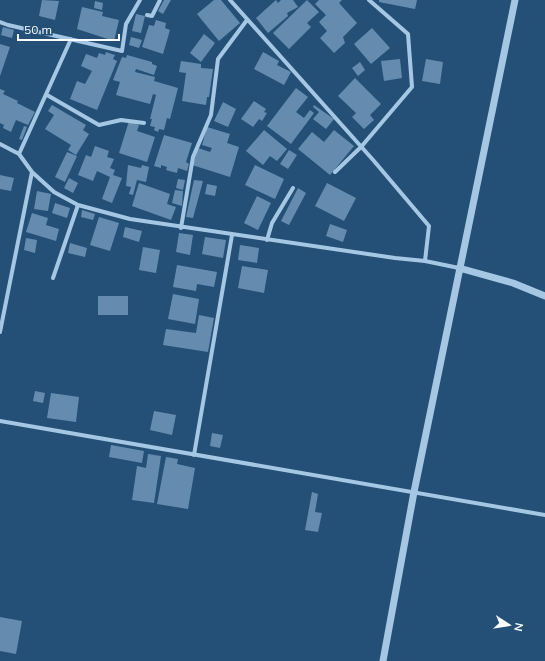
<svg xmlns="http://www.w3.org/2000/svg" width="545" height="661" font-family="Mulish,sans-serif">
<style>
.building{fill:#658cae}
.lines{fill:none;stroke-linecap:round;stroke-linejoin:round}
.minor{stroke:#a6c7e3;stroke-width:4}
.tertiary{stroke:#a6c7e3;stroke-width:7}
</style>
<rect width="100%" height="100%" fill="#245078"/>
<!-- building -->
<path class="building" d="M42,0L59,1L55,20L39,16Z
M164,0H171L163,14L158,11Z
M214,0H221L240,23L219,41L197,14Z
M276,0L278,3L281,0H293L298,7L287,13L288,16L268,33L256,18Z
M307,0L319,12L307,23L311,27L289,49L273,33Z
M319,0H342L339,3L357,23L343,37L345,43L334,53L320,38L327,31L319,22L326,15L315,4Z
M379,0H417L415,9L379,2Z
M95,1L103,3L102,10L94,8Z
M82,7L103,12L102,16L119,20L114,41L77,29Z
M136,14L145,16L141,33L132,31Z
M156,20L166,23L165,28L170,30L163,54L142,47L149,25L154,26Z
M3,27L14,30L12,38L1,35Z
M372,28L390,48L371,64L354,44Z
M204,34L215,43L201,62L190,53Z
M131,37L142,40L139,48L129,45Z
M0,44L10,47L0,76Z
M106,52L115,55L113,59L117,61L97,110L70,99L77,81L85,84L92,71L81,66L86,54L97,58L99,53L105,55Z
M263,52L279,61L277,65L291,72L284,85L254,69Z
M127,55L152,62V64L157,66L154,75L136,69L135,72L155,77L154,81L178,88L170,119L167,118L164,130L159,129L158,132L154,130L155,127L150,126L152,119H150L156,95L153,94L150,104L116,95L120,82L113,80L122,57L126,58Z
M400,59L402,78L384,81L381,61Z
M426,59L443,62L440,84L422,81Z
M181,61L201,64V68L213,69L209,97H207L206,105L182,101L186,73L179,72Z
M360,62L365,70L358,76L352,68Z
M355,78L381,104L370,115L374,120L364,129L352,117L356,113L338,96Z
M296,88L308,97L296,112L304,118L310,110L314,113L291,144L267,126Z
M0,89L5,91L3,94L18,101L17,103L35,112L28,125L16,120L11,132L3,128L4,125L0,123Z
M254,101L266,109L264,112L267,113L262,121L259,119L253,127L241,119Z
M223,102L236,109L228,127L214,121Z
M52,105L86,125L83,130L89,134L76,155L68,150L71,145L45,129L54,115L48,111Z
M314,105L334,119L326,129L313,119L319,112L313,107Z
M129,121L139,125L137,131L155,137L147,162L119,153Z
M24,126L27,127L22,140L19,139Z
M207,127L230,134L227,143L239,147L230,177L192,165L198,148L210,152L212,148L202,145Z
M264,130L287,149L277,161L270,156L263,165L246,151Z
M334,130L354,146L330,175L298,149L312,132L324,142Z
M164,135L192,143L186,162L189,164L187,171L178,168L177,173L166,170L167,167L161,165V168L154,166Z
M95,146L109,151L107,157L114,159L110,168L115,170L113,175L122,178L112,203L102,199L110,177L97,171L93,181L78,175L86,155L91,157Z
M289,150L297,155L288,169L280,164Z
M67,152L77,156L65,182L55,177Z
M128,165L141,168L142,165L149,167L146,182L137,180L133,195L129,194L131,187L126,186Z
M255,165L284,179L275,199L245,185Z
M0,175L14,178L11,191L0,189Z
M69,178L78,183L73,193L64,188Z
M178,179L185,180L183,190L176,188Z
M194,180L203,181L193,218L186,217Z
M139,183L170,194L167,204L176,207L171,220L132,206Z
M327,183L356,198L344,221L315,206Z
M207,184L217,186L215,196L205,194Z
M298,188L306,193L289,225L281,221Z
M175,190L183,191L182,206L172,203Z
M37,191L51,194L48,211L34,209Z
M257,196L271,203L258,230L244,223Z
M55,203L70,208L67,218L52,213Z
M82,210L95,214L93,220L81,217Z
M32,213L48,218L46,225L59,229L56,241L26,232Z
M99,217L119,223L110,251L90,245Z
M330,224L347,230L343,242L326,236Z
M125,227L142,231L139,242L123,237Z
M179,233L193,235L190,255L176,252Z
M205,237L226,240L223,258L202,254Z
M26,238L37,240L35,253L24,250Z
M70,243L87,248L85,257L68,253Z
M240,245L259,248L257,263L238,260Z
M143,247L160,250L156,273L139,270Z
M177,265L217,272L214,287L197,284L196,291L173,287Z
M242,266L268,270L264,293L238,288Z
M173,294L199,299L195,324L168,319Z
M98,296H128V315H98Z
M199,315L214,318L208,352L163,345L166,329L196,333Z
M35,391L45,393L43,403L33,401Z
M51,393L79,397L76,422L47,418Z
M154,411L176,415L172,435L150,430Z
M212,433L223,435L220,448L210,446Z
M111,445L144,451L142,463L109,457Z
M148,454L161,456L154,503L132,500L137,466L146,468Z
M166,457L178,459L177,464L195,468L188,509L157,504Z
M312,492L318,494L315,512L322,513L318,532L305,530Z
M0,617L22,621L16,654L0,651Z"/>
<g class="lines">
<!-- minor -->
<path class="minor" d="M230,0L374,161L429,226L425,261
M147,15L152,16L160,0
M0,22L8,25L122,51L126,24L140,0
M47,95L99,125L121,120L144,123
M0,144L19,154L32,172L54,192L78,205L130,219L395,258L425,261L459,268
M19,154L71,39
M335,172L361,147L412,87L408,34L369,0
M181,228L193,157L211,115L218,59L247,20
M267,240L272,223L293,188
M53,278L78,205
M0,332L32,172
M0,421L545,515
M194,455L232,235"/>
<!-- tertiary -->
<path class="tertiary" d="M459,268L513,283L545,296
M383,661L414,492L515,0"/>
</g>
<!-- north arrow -->
<g transform="translate(509 625) rotate(102)" stroke="#245078" stroke-width="3" paint-order="stroke">
<path d="M0-3L7 15L0 10L-7 15Z" fill="#ffffff"/>
<text y="-6" font-size="11" font-weight="bold" text-anchor="middle" fill="#ffffff">N</text>
</g>
<!-- scale -->
<path d="M18 34v6h101v-6" fill="none" stroke="#ffffff" stroke-width="2"/>
<text x="24" y="34" font-size="12" fill="#ffffff" stroke="#245078" stroke-width="3" paint-order="stroke">50 m</text>
</svg>
